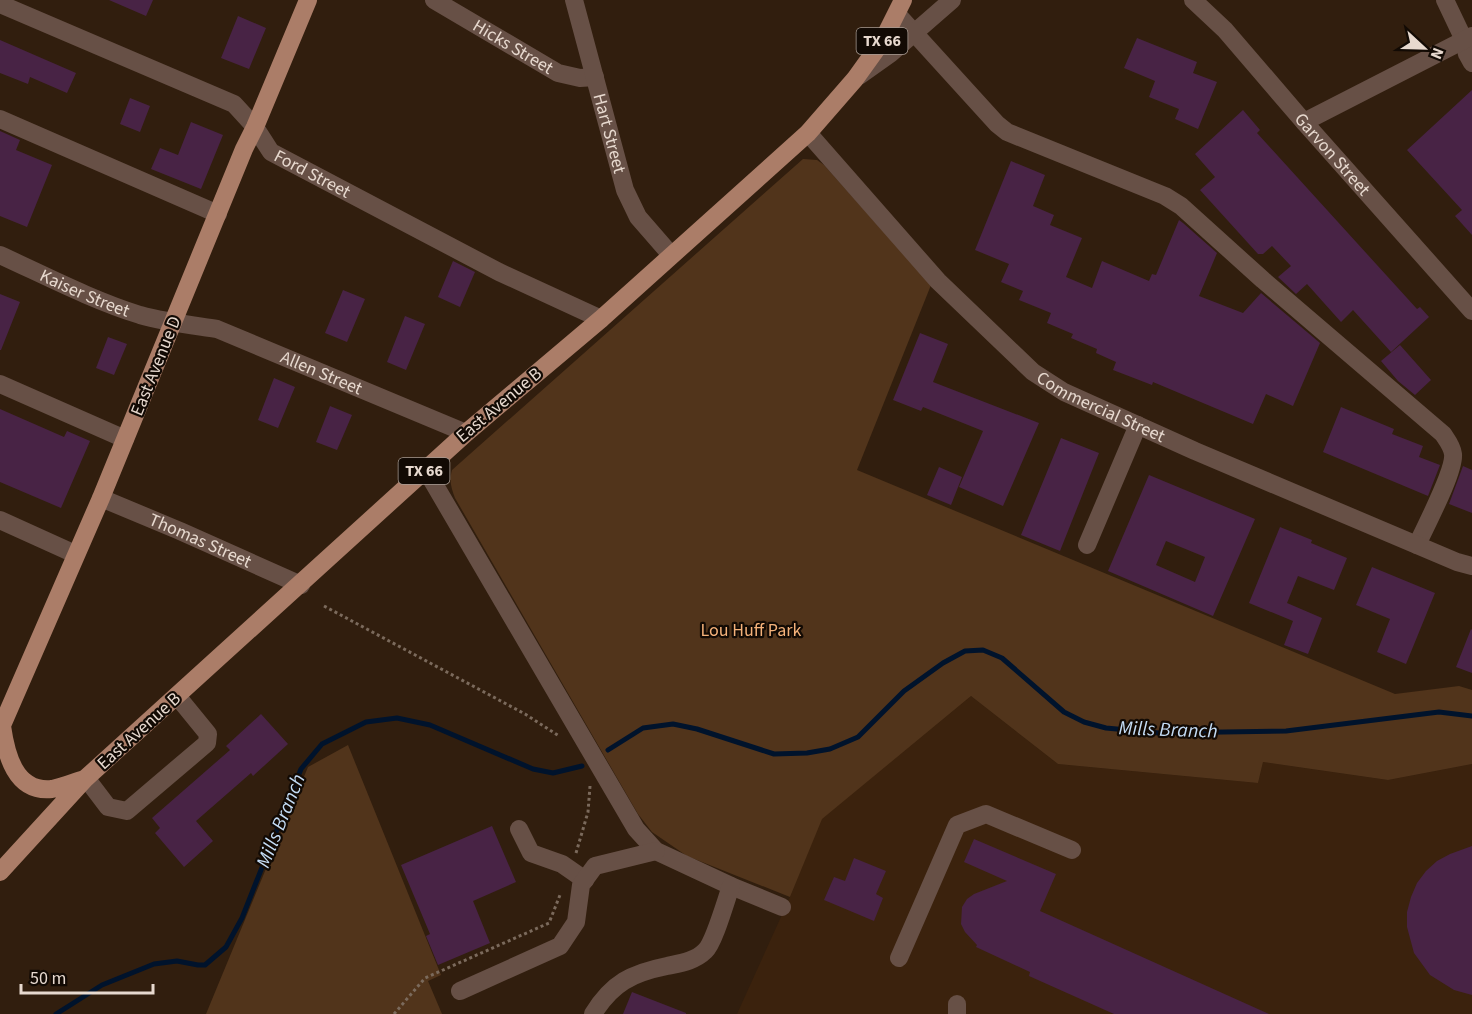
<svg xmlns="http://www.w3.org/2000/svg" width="1472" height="1014" font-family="'Source Sans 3',sans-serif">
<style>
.built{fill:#3b220d}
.green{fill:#51341b}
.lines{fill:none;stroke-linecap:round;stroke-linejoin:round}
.stream{stroke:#00132c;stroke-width:5}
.building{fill:#482345;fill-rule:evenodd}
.path{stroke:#7b6a5c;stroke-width:3;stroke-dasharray:3 3;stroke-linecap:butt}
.minor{stroke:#675046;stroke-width:18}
.major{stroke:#ab7d68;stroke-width:18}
.labels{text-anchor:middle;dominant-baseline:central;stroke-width:4.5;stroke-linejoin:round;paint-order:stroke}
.shield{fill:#120a04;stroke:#a79b92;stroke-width:1.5}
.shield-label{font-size:16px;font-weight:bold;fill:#e7d9cf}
.street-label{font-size:18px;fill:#e7d9cf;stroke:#120a04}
.park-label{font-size:18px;fill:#f5b27a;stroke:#120a04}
.water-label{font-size:20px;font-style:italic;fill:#c4dcf5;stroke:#120a04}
</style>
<rect width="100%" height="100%" fill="#311e0e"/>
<!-- built -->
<path class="built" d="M971,696L1058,764L1258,783L1263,762L1388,780L1472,764V1014H737L790,897L821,819Z"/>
<!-- green -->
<path class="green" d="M803,159L817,160L824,165L931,285L857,470L1395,694L1459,686L1472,690V764L1388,780L1263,762L1258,783L1058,764L971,696L822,819L790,897L687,856L652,832L638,814L455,498C451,487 449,481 452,470Z
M348,745L441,975L428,981L442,1014H206L308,767Z"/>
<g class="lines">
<!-- stream -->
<path class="stream" d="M608,750L643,728L673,724L697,729L774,754L807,753L830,749L858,737L904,691L943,663L965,651L983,650L1002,658L1064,712L1084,722L1106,728L1159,733L1286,731L1439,712L1472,716
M56,1014L102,985L154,964L177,961L198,965H205L226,947L242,918L301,769L322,744L366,722L397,718L430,725L533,769L553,773L582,766"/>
</g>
<!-- building -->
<path class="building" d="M109,0H153L146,16Z
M238,16L266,28L249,69L221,58Z
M1137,38L1197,62L1193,73L1217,82L1198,129L1175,119L1179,109L1149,97L1155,81L1124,68Z
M0,40L76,73L67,93L30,77L28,84L0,73Z
M1472,90V235L1455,216L1462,210L1407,150Z
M130,98L150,106L140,132L120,124Z
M1243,110L1260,130L1257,133L1417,309L1420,307L1429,317L1391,352L1353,310L1341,322L1307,284L1296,294L1278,277L1291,266L1272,246L1263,254H1258L1200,190L1215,177L1195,154Z
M191,122L223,135L201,189L151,169L160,148L178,155Z
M0,131L20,140L16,150L52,165L27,227L0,216Z
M1011,161L1045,175L1033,206L1054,215L1050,225L1082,238L1066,277L1092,288L1102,261L1149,281L1152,274L1156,275L1179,220L1183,223L1217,253L1199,296L1243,313L1261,293L1320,343L1293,406L1266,394L1253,424L1153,382L1152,385L1113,370L1116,362L1096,353L1097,349L1071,338L1073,334L1047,323L1051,313L1019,300L1023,291L1001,282L1009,264L975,250Z
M453,261L475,272L460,307L438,297Z
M343,290L365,299L347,342L325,333Z
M0,294L20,302L1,350H0Z
M405,316L425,324L406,370L387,362Z
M920,333L948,344L933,382L1039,423L1003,506L959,487L983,431L923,407L921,411L893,400Z
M108,337L127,344L114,375L96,368Z
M1400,345L1431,380L1415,395L1398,381L1381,361Z
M274,378L295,387L278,428L258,420Z
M330,406L352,415L337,450L316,442Z
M1341,407L1394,429L1392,434L1423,446L1419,457L1440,465L1428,496L1323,452Z
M0,409L64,437L67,431L90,441L61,508L0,482Z
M1061,438L1099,453L1060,551L1021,535Z
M1463,466L1472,470V513L1449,504Z
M939,467L962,477L951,505L927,495Z
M1149,475L1255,519L1213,616L1108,571ZM1166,541L1205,557L1195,582L1156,565Z
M1280,527L1312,540L1311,543L1347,558L1334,590L1298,576L1287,603L1322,618L1308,654L1284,645L1293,621L1249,603Z
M1372,567L1435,593L1406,664L1377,652L1390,619L1356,605Z
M1471,629L1472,630V673L1456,667Z
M261,714L288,744L253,776L251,773L196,821L213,841L184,867L155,833L160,828L152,818L230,750L226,746Z
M492,826L516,882L473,901L490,943L438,965L426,936L430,934L401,865Z
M974,839L1056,874L1040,911L1269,1014H1114L1029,976L1030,972L976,947L977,945L965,932L961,924L962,907L967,899L974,894L1007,881L964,862Z
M1472,846V995L1454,990L1430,975L1414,953L1407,927V912L1411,897L1417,883L1426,871L1437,861L1450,854Z
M854,858L886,871L876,894L883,898L874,921L824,900L834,877L845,881Z
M632,992L686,1013V1014H623Z"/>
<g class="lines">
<!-- path -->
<path class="path" d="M324,606L525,714L559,736
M576,853L588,812L590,786
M394,1014L425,978L549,923L560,895"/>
<!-- minor -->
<g class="minor">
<path id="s1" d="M434,0L558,73L580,78L595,77"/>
<path id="s2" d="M574,0L625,190L638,217L671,255"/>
<path id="s3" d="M1193,0L1225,30L1304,122L1472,311"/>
<path d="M1445,0L1464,40L1467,54L1472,63"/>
<path id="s4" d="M0,4L234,104L255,127L271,152L499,272L601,319"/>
<path d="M897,14L997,124L1007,132L1165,196L1181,206L1263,280L1443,434C1447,440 1452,446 1453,454C1455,471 1425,527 1417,545"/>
<path d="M859,76L890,54L952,0"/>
<path d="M0,119L218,214"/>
<path d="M1304,122L1472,36"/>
<path id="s5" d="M808,133L938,281L1033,372L1064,392L1195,451L1457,562L1472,566"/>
<path id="s6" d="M0,255C46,276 92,300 140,315C165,322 191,325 217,329L466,433"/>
<path d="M0,384L125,439"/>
<path d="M426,470L636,829L656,851L731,886L782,907"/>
<path id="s7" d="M101,498L180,531L301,585"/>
<path d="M0,520L75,554"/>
<path d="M1087,545L1138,425"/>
<path d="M86,778L108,807L127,811L207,743L208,734L177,696"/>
<path d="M519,829L531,853L562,864L585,880"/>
<path d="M899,958L957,825L986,814L1072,850"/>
<path d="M460,991L560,946L576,922L581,885L595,866L656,851"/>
<path d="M957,1004V1014"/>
<path d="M593,1014C612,983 632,973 667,966C681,963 695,961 705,951C714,943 726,900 731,886"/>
</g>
<!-- major -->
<path class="major" d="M2,726C6,754 15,793 52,789C63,787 74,782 84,779
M0,730L101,498L244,149L255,127L308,0
M0,872L86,778L466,433L601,319L808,133L855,79L883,40L903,0"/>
</g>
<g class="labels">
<!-- shield labels -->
<g class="shield">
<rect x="856.5" y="28" width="51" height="26" rx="4.5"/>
<rect x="398.5" y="458" width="51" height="26" rx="4.5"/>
</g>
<g class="shield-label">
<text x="882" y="41">TX 66</text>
<text x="424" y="471">TX 66</text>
</g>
<!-- street labels -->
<g class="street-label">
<text stroke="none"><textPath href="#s1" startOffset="92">Hicks Street</textPath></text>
<text stroke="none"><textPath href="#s2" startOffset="138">Hart Street</textPath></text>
<text stroke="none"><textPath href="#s3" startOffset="208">Garvon Street</textPath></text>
<text stroke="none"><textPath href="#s4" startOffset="362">Ford Street</textPath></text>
<text stroke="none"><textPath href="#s6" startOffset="93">Kaiser Street</textPath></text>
<text transform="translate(156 366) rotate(-68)">East Avenue D</text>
<text stroke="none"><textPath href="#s6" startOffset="344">Allen Street</textPath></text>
<text transform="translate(499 405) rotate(-40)">East Avenue B</text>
<text stroke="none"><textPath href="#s5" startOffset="405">Commercial Street</textPath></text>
<text stroke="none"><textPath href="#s7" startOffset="108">Thomas Street</textPath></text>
<text transform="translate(139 731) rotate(-42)">East Avenue B</text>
</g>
<!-- park labels -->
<g class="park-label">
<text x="751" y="630">Lou Huff Park</text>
</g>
<!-- water labels -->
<g class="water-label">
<text transform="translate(1168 730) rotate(2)">Mills Branch</text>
<text transform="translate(281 821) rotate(-68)">Mills Branch</text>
</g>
</g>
<!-- north arrow -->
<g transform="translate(1424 48) rotate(112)" stroke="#120a04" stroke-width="4.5" paint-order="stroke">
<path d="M0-4.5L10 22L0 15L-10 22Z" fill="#e7d9cf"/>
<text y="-9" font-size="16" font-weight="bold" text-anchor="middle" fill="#e7d9cf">N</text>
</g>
<!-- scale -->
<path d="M21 984v9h132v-9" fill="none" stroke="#e7d9cf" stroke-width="3"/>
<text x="30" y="984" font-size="18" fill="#e7d9cf" stroke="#120a04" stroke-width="4.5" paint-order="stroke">50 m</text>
</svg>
